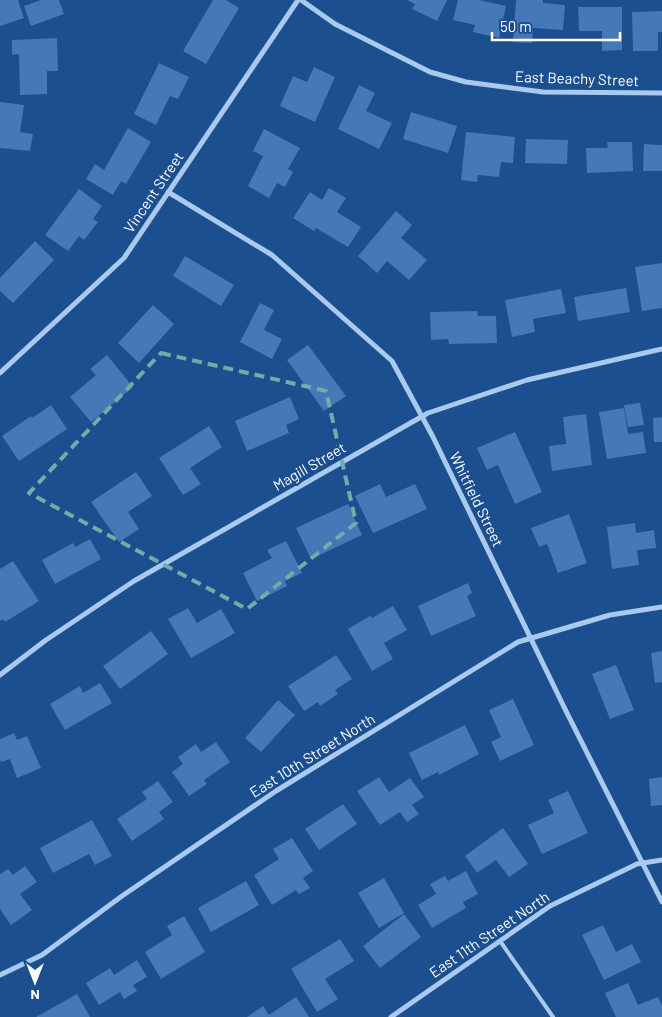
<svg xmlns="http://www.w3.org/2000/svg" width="662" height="1017" font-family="Barlow,sans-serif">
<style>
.building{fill:#4478b7}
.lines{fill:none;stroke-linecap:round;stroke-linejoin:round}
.lane{stroke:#a9c9ee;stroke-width:4}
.street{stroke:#a9c9ee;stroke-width:5}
.marked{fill:none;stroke:#6fada8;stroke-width:4;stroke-dasharray:10 6;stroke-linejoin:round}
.labels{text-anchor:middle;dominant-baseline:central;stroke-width:5;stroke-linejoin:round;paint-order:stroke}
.street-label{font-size:15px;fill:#fff;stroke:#1b4f8f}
</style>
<rect width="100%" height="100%" fill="#1b4f8f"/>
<!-- building -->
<path class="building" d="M0,0H18L24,18L0,26Z
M41,0H59L64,14L31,26L24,6Z
M213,0H226L239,8L206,64L183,51Z
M407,0H447L437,21L412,9L415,4Z
M458,0H479L506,6L499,38L473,32L475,25L453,20Z
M516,0H543V3L565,5L563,30L533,28L532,43L513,42Z
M578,7H622V50L602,51V31H579Z
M662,11V32H658V51H633L632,12Z
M57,38L58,71H47V94L20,95L19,54L12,55V40Z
M159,63L189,77L178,99L170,96L156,125L134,114Z
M314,67L335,77L315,122L280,106L293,76L307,82Z
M359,85L375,93L366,111L392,123L379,149L338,129Z
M0,102L24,105L20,132L33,134L30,151L0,148Z
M411,112L457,126L448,153L403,139Z
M128,128L151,142L126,184L121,181L113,195L86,179L95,164L104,170Z
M264,129L300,148L288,169L293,172L285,187L277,183L269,198L248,186L263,156L253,151Z
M466,132L515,137L513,163L501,162L499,177L478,175L477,182L461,180Z
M526,139L568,140L567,164L525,163Z
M607,142H632L633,171L587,173L586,148H608Z
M644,144L662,145V171H643Z
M329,188L346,198L337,212L361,227L348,247L316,228L314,231L293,218L310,192L322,200Z
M79,189L102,206L93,219L98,222L84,240L79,236L68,251L45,235Z
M396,211L412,225L401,238L427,260L409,280L387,261L377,273L358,256Z
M35,241L54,260L13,303L0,291V278Z
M185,256L234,285L221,306L173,276Z
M662,263V308L642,311L635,267Z
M626,288L630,312L578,321L574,297Z
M561,289L566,313L533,319L535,332L512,337L505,300Z
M260,303L274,310L264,330L282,339L272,359L240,342Z
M153,305L174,324L139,363L118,343Z
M477,311L478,316H496L497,343L449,344L448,339L431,340L430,312Z
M308,345L346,396L324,411L287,360Z
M107,355L133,387L91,422L70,397L96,375L90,369Z
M290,397L299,419L286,425L289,433L247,451L235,421Z
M640,403L644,425L628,427L624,405Z
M51,405L67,429L19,461L2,436L31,416L32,418Z
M624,408L628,434L643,432L646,453L607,459L599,412Z
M586,414L592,465L552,471L549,446L566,444L563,417Z
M662,417V442H654L653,418Z
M209,426L222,447L190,468L201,484L183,495L159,458Z
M515,432L542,492L515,504L498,465L487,470L477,448Z
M136,472L152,496L128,512L139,529L119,542L91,502Z
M380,484L386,497L415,484L427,509L373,533L355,496Z
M348,504L362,535L311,559L296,528Z
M569,514L587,563L558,573L547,544L539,547L531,528Z
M635,523L636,533L654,530L656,548L637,550L639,565L612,569L607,527Z
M90,539L101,559L55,584L42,560L73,543L75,547Z
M286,541L302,573L285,581L287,586L257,601L243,573L272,558L267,550Z
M13,561L39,601L5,622L3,619L0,621V569Z
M468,583L472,593L467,596L476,616L431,636L418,606Z
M393,606L407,630L384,643L393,659L372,671L348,629L370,616L372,618Z
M188,608L197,623L221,609L235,633L191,658L168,619Z
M151,631L168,654L120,689L103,666Z
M662,651V682L655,683L651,653Z
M336,655L352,679L335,690L338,694L320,706L318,702L304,711L288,686Z
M616,665L634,710L610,719L592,674Z
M100,683L112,703L65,730L50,704L80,686L83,693Z
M513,699L534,745L500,761L491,742L501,737L489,710Z
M278,700L295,715L261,752L245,738Z
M465,725L479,754L439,775L438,772L422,780L409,753Z
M14,733L17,740L27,736L41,768L17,778L10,759L1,762L0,759V739Z
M216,742L230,762L204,780L207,784L189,796L172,772L183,764L178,757L196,744L201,752Z
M379,777L389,792L410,778L424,797L412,805L419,814L407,822L400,812L380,825L357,791Z
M662,777V805L651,806L649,779Z
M158,781L173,802L159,812L164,819L132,841L117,819L147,799L142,792Z
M568,791L588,833L542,854L528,825L554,813L548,800Z
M343,804L357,824L319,850L305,829Z
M92,820L112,856L95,865L89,854L53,873L40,848Z
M503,828L528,864L509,877L496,860L477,873L465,856Z
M292,838L313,871L303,878L310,888L299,894L296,890L272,905L254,875L279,859L273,849Z
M25,866L37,882L20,894L32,910L11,925L0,909V874L8,869L13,875Z
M466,871L478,894L463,902L466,908L432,928L418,905L436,894L430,884L445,876L448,881Z
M384,878L404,913L379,928L358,893Z
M246,881L259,905L211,932L198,908Z
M404,914L421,937L380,968L363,946Z
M184,916L205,952L161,979L145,952L172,935L167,926Z
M603,925L616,952L632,944L641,962L604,980L582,935Z
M340,939L354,961L325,979L338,999L317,1012L291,969Z
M137,960L147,977L133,985L137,991L124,999L120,992L99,1005L86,983L110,968L114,975Z
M628,983L638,1005L658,997L662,1006V1017H616L605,993Z
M77,994L90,1017H36Z
M296,997L309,1017H247L263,1006L269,1015Z"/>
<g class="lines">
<!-- lane -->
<path class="lane" d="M500,941L553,1017"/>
<!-- street -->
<path class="street" d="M301,0L335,24L430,72L466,82L543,92L662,93
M168,192L272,255L392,361L433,437L565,709L662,902
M0,373L124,258L298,0
M0,675L46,640L134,581L428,413L527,380L662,349
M0,975L42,955L122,896L276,791L518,642L610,615L662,607
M391,1017L550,906L637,864L662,860"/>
</g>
<!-- marked area -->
<path class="marked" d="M161,353L326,391L356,523L247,609L29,493Z"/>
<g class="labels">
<!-- street labels -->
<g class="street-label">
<text transform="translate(577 78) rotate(2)">East Beachy Street</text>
<text transform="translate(153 192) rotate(-56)">Vincent Street</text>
<text transform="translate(309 466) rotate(-30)">Magill Street</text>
<text transform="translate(477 499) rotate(64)">Whitfield Street</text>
<text transform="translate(312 755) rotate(-32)">East 10th Street North</text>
<text transform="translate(489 934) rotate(-34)">East 11th Street North</text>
</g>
</g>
<!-- north arrow -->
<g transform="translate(35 982) rotate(180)" stroke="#1b4f8f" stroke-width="4" paint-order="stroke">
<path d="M0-4L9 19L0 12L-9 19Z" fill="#ffffff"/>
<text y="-8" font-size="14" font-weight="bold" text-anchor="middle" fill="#ffffff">N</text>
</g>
<!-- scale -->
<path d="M492 32v8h128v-8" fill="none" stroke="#ffffff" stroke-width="2.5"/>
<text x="500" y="32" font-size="15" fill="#ffffff" stroke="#1b4f8f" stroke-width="4" paint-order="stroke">50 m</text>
</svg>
